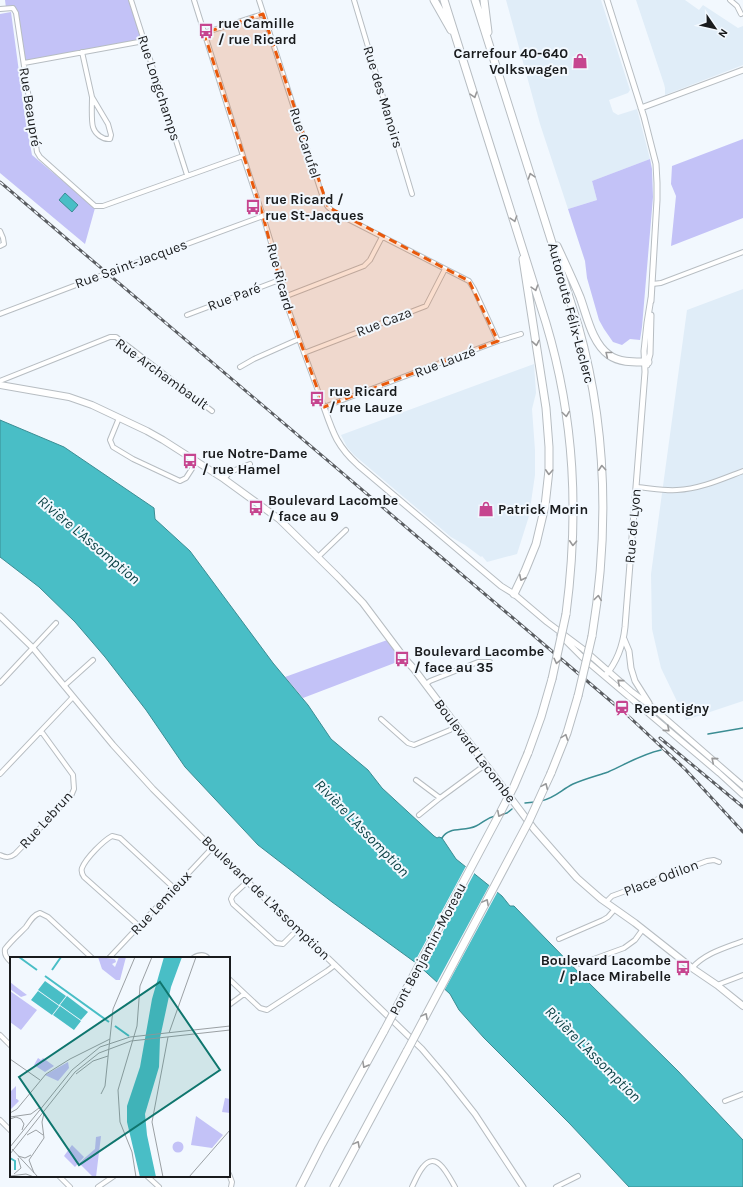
<svg xmlns="http://www.w3.org/2000/svg" width="743" height="1187" font-family="Karla,sans-serif">
<style>
.built{fill:#e0edf8}
.green{fill:#c3c2f7}
.water{fill:#49bec6;stroke:#3b8d93}
.pier{fill:#f2f8fe}
.lines{fill:none;stroke-linecap:round;stroke-linejoin:round}
.stream{stroke:#3b8d93;stroke-width:1.5}
.minor-casing{stroke:#b7bdc2;stroke-width:6}
.tertiary-casing{stroke:#b7bdc2;stroke-width:7}
.secondary-casing{stroke:#b7bdc2;stroke-width:8}
.motorway-casing{stroke:#b7bdc2;stroke-width:9}
.minor{stroke:#fff;stroke-width:4}
.tertiary{stroke:#fff;stroke-width:5}
.secondary{stroke:#fff;stroke-width:6}
.motorway{stroke:#fff;stroke-width:7}
.rail-casing{stroke:#5a5d61;stroke-width:3}
.rail{stroke:#f2f8fe;stroke-width:1.5;stroke-dasharray:4.5;stroke-linecap:butt}
.motorway-bridge-casing{stroke:#b7bdc2;stroke-width:9;stroke-linecap:butt}
.motorway-bridge{stroke:#fff;stroke-width:7}
.oneway{stroke:#989899}
.marked{fill:#e8590c;fill-opacity:0.2;stroke:#e8590c;stroke-width:3;stroke-dasharray:8 5;stroke-linejoin:round}
.labels{text-anchor:middle;dominant-baseline:central;stroke-width:4;stroke-linejoin:round;paint-order:stroke}
.poi-label{font-size:14px;font-weight:bold;fill:#191b1d;stroke:#f2f8fe;text-anchor:start}
.street-label{font-size:14px;fill:#191b1d;stroke:#f2f8fe}
.water-label{font-size:15px;font-style:italic;fill:#0d4346;stroke:#f2f8fe}
.inset-river{fill:none;stroke:#49bec6;stroke-width:2}
.inset-road{fill:none;stroke:#9ba0a4;stroke-width:1}
.view{fill:#0f766e;fill-opacity:0.15;stroke:#0f766e;stroke-width:2}
.inset-edge{fill:none;stroke:#191b1d;stroke-width:2}
</style>
<rect width="100%" height="100%" fill="#f2f8fe"/>
<!-- built -->
<path class="built" d="M506,0H601L630,90L628,93L609,100L613,112L618,115L637,109L650,159L592,181L597,200L568,209L540,124Z
M636,0H685L699,10L703,5L738,28L743,26V65L665,95V88L664,84Z
M743,289V701L686,720L661,668L652,629L651,574L687,310Z
M534,364L536,393L532,409L535,450V475L529,516L517,554L487,562L482,556L481,557L465,545L451,537L354,455L347,447L341,435Z"/>
<!-- green -->
<path class="green" d="M5,0H131L144,41L24,63L14,10L6,8Z
M11,12L25,117L32,155L95,208L85,244L0,173V14Z
M743,139V218L671,246L676,196L671,184L672,166Z
M650,159L652,169L653,197L642,327L640,340L630,339L622,345L613,342L604,329L599,320L587,278L585,261L568,209L597,200L592,181Z
M390,639L405,659L303,698L285,677Z"/>
<!-- water -->
<path class="water" d="M65,193L78,205L72,212L59,200Z
M0,420L64,447L154,508L155,519L190,551L273,663L308,705L331,739L368,770L382,788L434,836L437,838L439,837L442,838L456,859L502,896L510,906H514L585,979L678,1071L743,1140V1187H629L570,1124L484,1038L459,1010L450,994L416,963L332,902L258,845L185,767L146,710L105,657L75,622L39,587L0,557Z"/>
<!-- pier -->
<path class="pier" d="M466,866L475,872L422,971L414,963Z
M490,884L498,891L444,991L436,984Z"/>
<g class="lines">
<!-- stream -->
<path class="stream" d="M708,734L743,728
M541,801C555,798 561,790 573,784C584,779 596,776 608,772C626,764 642,754 661,750
M525,803L535,802
M503,814L507,813L512,809
M442,838C449,826 464,832 476,826C484,822 486,818 495,816"/>
<defs>
<path id="minor" d="M131,0L187,175
M194,0L243,156L263,216L282,279L284,297L299,339L324,407L498,341L521,334
M259,0L324,201L328,207L334,212L469,281L474,289L498,341
M354,0L412,194
M730,0L737,6L741,14
M0,9L13,8L16,13L37,152L40,157L95,206H103L243,156
M204,33L263,14
M82,52L92,97L108,124L111,135L110,139C103,140 95,134 93,127C91,120 92,105 92,97
M24,63L144,41
M0,231L3,238L4,244L0,246
M652,284L661,283L743,252
M284,297L364,266L370,260L382,237
M0,314L100,276L263,216
M187,315L282,279
M304,353L426,306L445,269
M240,367L254,359L299,339
M0,381L110,337H116L212,411
M119,418L110,440L113,447L133,459L180,481L186,478L197,461
M224,479L230,472L250,464
M637,487C650,488 664,491 677,490C700,489 722,479 743,471
M318,557L346,530
M0,683L56,623
M426,684L430,681L478,662H490
M64,686L93,660
M381,719L408,743L414,745L450,730L456,725
M0,774L73,697
M416,780L440,798L485,765
M419,815L440,798
M0,855C6,858 10,858 15,854L71,796L74,789L73,775L41,731
M248,881L233,895L231,899L233,904L276,943L283,944L298,929
M606,902L612,896L707,861L714,860L719,862
M139,926L84,877C82,874 81,871 82,868C86,858 103,841 112,836L120,838L174,888
M559,939L603,920L608,917L615,909
M109,958L212,848
M193,958C198,955 203,953 208,958
M11,962C7,958 4,955 5,949C11,941 19,934 26,927C30,921 33,915 40,913L48,917L92,958
M580,964L624,948L635,940L643,929
M692,968C705,953 725,948 743,941
M229,979L260,1008L267,1010L327,971L335,965
M717,985L743,975
M229,1005L244,994
M0,1035L11,1046
M725,1101L743,1094
M0,1120L11,1131
M229,1174L232,1182L231,1187
M59,1176L70,1187
M147,1176L159,1187
M98,1187L114,1176
M412,1187C415,1181 418,1173 423,1167C437,1149 449,1177 455,1187
M556,1187L578,1176"/>
<path id="tertiary" d="M607,0L644,117L656,164L657,183V200L651,301
M641,108L743,70
M647,365L650,354L651,315
M324,407C333,433 337,446 358,465L501,586L514,594L547,622L583,649L631,691L652,707L743,786
M0,616L33,648L113,745L153,789L212,848L335,965L422,1049L445,1076L475,1114L523,1187
M560,635L582,657L719,773L743,795
M624,639L629,651L631,668L635,681L649,703
M605,676C617,662 623,646 625,627L645,372L644,351L647,323L651,298"/>
<path id="secondary" d="M0,385L69,397L92,405L147,431L163,440L224,479L279,519L339,578L363,603L405,659L414,669L534,829L577,878L601,899L635,923L692,968L717,985L743,1006"/>
<path id="motorway" d="M434,0L451,30
M444,0L546,323C575,420 579,514 566,614
M475,0L578,325C607,427 609,533 592,636
M484,0L488,32
M557,246C565,263 573,280 580,297C587,316 592,343 609,355C620,363 635,362 648,362
M514,594L525,571L536,544L545,506L549,470V447L546,408L523,259
M528,753L541,717L552,679
M551,773L567,733L578,696
M300,1187L322,1144L384,1031
M334,1187L407,1051"/>
</defs>
<!-- minor casing -->
<use href="#minor" class="minor-casing"/>
<!-- tertiary casing -->
<use href="#tertiary" class="tertiary-casing"/>
<!-- secondary casing -->
<use href="#secondary" class="secondary-casing"/>
<!-- motorway casing -->
<use href="#motorway" class="motorway-casing"/>
<!-- minor -->
<use href="#minor" class="minor"/>
<!-- tertiary -->
<use href="#tertiary" class="tertiary"/>
<!-- secondary -->
<use href="#secondary" class="secondary"/>
<!-- motorway -->
<use href="#motorway" class="motorway"/>
<defs>
<path id="rail" d="M0,182L620,709
M623,711L685,769L743,832
M660,738L743,807"/>
</defs>
<!-- rail casing -->
<use href="#rail" class="rail-casing"/>
<!-- rail -->
<use href="#rail" class="rail"/>
<defs>
<path id="motorway-bridge" d="M552,679L566,614
M578,696L592,636
M384,1031L499,815L514,786L528,753
M407,1051L529,821L551,773"/>
</defs>
<!-- motorway-bridge casing -->
<use href="#motorway-bridge" class="motorway-bridge-casing"/>
<!-- motorway-bridge -->
<use href="#motorway-bridge" class="motorway-bridge"/>
</g>
<!-- one-way arrows -->
<defs><path id="oneway-chevron" d="M-2-3.5L2.5 0L-2 3.5" fill="none" stroke-width="1.6" stroke-linecap="round" stroke-linejoin="round"/></defs>
<g class="oneway">
<use href="#oneway-chevron" transform="translate(474 95) rotate(72)"/>
<use href="#oneway-chevron" transform="translate(531 176) rotate(-108)"/>
<use href="#oneway-chevron" transform="translate(514 219) rotate(72)"/>
<use href="#oneway-chevron" transform="translate(535 288) rotate(73)"/>
<use href="#oneway-chevron" transform="translate(536 343) rotate(80)"/>
<use href="#oneway-chevron" transform="translate(608 354) rotate(-141)"/>
<use href="#oneway-chevron" transform="translate(566 414) rotate(82)"/>
<use href="#oneway-chevron" transform="translate(602 468) rotate(-94)"/>
<use href="#oneway-chevron" transform="translate(549 472) rotate(93)"/>
<use href="#oneway-chevron" transform="translate(573 543) rotate(93)"/>
<use href="#oneway-chevron" transform="translate(522 578) rotate(116)"/>
<use href="#oneway-chevron" transform="translate(598 598) rotate(-83)"/>
<use href="#oneway-chevron" transform="translate(557 661) rotate(103)"/>
<use href="#oneway-chevron" transform="translate(620 682) rotate(-139)"/>
<use href="#oneway-chevron" transform="translate(667 729) rotate(41)"/>
<use href="#oneway-chevron" transform="translate(565 737) rotate(-70)"/>
<use href="#oneway-chevron" transform="translate(714 760) rotate(-140)"/>
<use href="#oneway-chevron" transform="translate(545 786) rotate(-66)"/>
<use href="#oneway-chevron" transform="translate(500 814) rotate(117)"/>
<use href="#oneway-chevron" transform="translate(486 902) rotate(-62)"/>
<use href="#oneway-chevron" transform="translate(425 1016) rotate(-62)"/>
<use href="#oneway-chevron" transform="translate(365 1065) rotate(119)"/>
<use href="#oneway-chevron" transform="translate(357 1144) rotate(-62)"/>
</g>
<!-- marked area -->
<path class="marked" d="M263,14L328,207L469,281L498,341L324,407L284,297L263,216L204,33Z"/>
<!-- icons -->
<defs>
<symbol id="bus-bare" viewBox="-9 -9 18 18"><path d="M-5-6H5V4H4V6H2V4H-2V6H-4V4H-5ZM-3.5-4V0h7V-4ZM-3.5 1.2v1.5H-2V1.2ZM2 1.2v1.5H3.5V1.2Z" fill="#c6458f" stroke="#f2f8fe" stroke-width="2.5" paint-order="stroke"/></symbol>
<symbol id="shop-bare" viewBox="-9 -9 18 18"><path d="M-5-2.5h2.3a2.7 3.5 0 0 1 5.4 0H5L5.5 6h-11ZM-1.5-2.5h3a1.5 2.3 0 0 0-3 0Z" fill="#c6458f" stroke="#f2f8fe" stroke-width="2.5" paint-order="stroke"/></symbol>
<symbol id="station-bare" viewBox="-9 -9 18 18"><path d="M-3-6H3Q5-6 5-4V2Q5 4 3 4L4.5 6H3L1.5 4h-3L-3 6H-4.5L-3 4Q-5 4-5 2V-4Q-5-6-3-6ZM-3.5-4v3h7v-3ZM-3.5 1v1.5H-2V1ZM2 1v1.5H3.5V1Z" fill="#c6458f" stroke="#f2f8fe" stroke-width="2.5" paint-order="stroke"/></symbol>
</defs>
<g fill-rule="evenodd">
<use href="#bus-bare" x="195" y="20" width="22" height="22"/>
<use href="#shop-bare" x="569" y="50" width="22" height="22"/>
<use href="#bus-bare" x="242" y="196" width="22" height="22"/>
<use href="#bus-bare" x="306" y="388" width="22" height="22"/>
<use href="#bus-bare" x="179" y="450" width="22" height="22"/>
<use href="#bus-bare" x="245" y="497" width="22" height="22"/>
<use href="#shop-bare" x="475" y="498" width="22" height="22"/>
<use href="#bus-bare" x="391" y="648" width="22" height="22"/>
<use href="#station-bare" x="611" y="697" width="22" height="22"/>
<use href="#bus-bare" x="672" y="957" width="22" height="22"/>
</g>
<g class="labels">
<!-- poi labels -->
<g class="poi-label">
<text x="218" y="23">rue Camille<tspan x="218" dy="16">/ rue Ricard</tspan></text>
<text x="568" y="53" text-anchor="end">Carrefour 40-640<tspan x="568" dy="16">Volkswagen</tspan></text>
<text x="265" y="199">rue Ricard /<tspan x="265" dy="16">rue St-Jacques</tspan></text>
<text x="329" y="391">rue Ricard<tspan x="329" dy="16">/ rue Lauze</tspan></text>
<text x="202" y="453">rue Notre-Dame<tspan x="202" dy="16">/ rue Hamel</tspan></text>
<text x="268" y="500">Boulevard Lacombe<tspan x="268" dy="16">/ face au 9</tspan></text>
<text x="498" y="509">Patrick Morin</text>
<text x="414" y="651">Boulevard Lacombe<tspan x="414" dy="16">/ face au 35</tspan></text>
<text x="634" y="708">Repentigny</text>
<text x="671" y="960" text-anchor="end">Boulevard Lacombe<tspan x="671" dy="16">/ place Mirabelle</tspan></text>
</g>
<!-- street labels -->
<g class="street-label">
<text transform="translate(159 88) rotate(72)">Rue Longchamps</text>
<text transform="translate(383 97) rotate(73)">Rue des Manoirs</text>
<text transform="translate(30 107) rotate(81)">Rue Beaupré</text>
<text transform="translate(305 143) rotate(72)">Rue Carufel</text>
<text transform="translate(131 264) rotate(-20)">Rue Saint-Jacques</text>
<text transform="translate(280 277) rotate(75)">Rue Ricard</text>
<text transform="translate(234 297) rotate(-21)">Rue Paré</text>
<text transform="translate(571 313) rotate(75)">Autoroute Félix-Leclerc</text>
<text transform="translate(384 322) rotate(-21)">Rue Caza</text>
<text transform="translate(445 362) rotate(-21)">Rue Lauzé</text>
<text transform="translate(162 374) rotate(36)">Rue Archambault</text>
<text transform="translate(633 526) rotate(-85)">Rue de Lyon</text>
<text transform="translate(475 751) rotate(53)">Boulevard Lacombe</text>
<text transform="translate(46 820) rotate(-48)">Rue Lebrun</text>
<text transform="translate(661 878) rotate(-21)">Place Odilon</text>
<text transform="translate(266 898) rotate(44)">Boulevard de L'Assomption</text>
<text transform="translate(161 903) rotate(-47)">Rue Lemieux</text>
<text transform="translate(428 949) rotate(-62)">Pont Benjamin-Moreau</text>
</g>
<!-- water labels -->
<g class="water-label">
<text transform="translate(89 540) rotate(40)">Rivière L'Assomption</text>
<text transform="translate(362 828) rotate(46)">Rivière L'Assomption</text>
<text transform="translate(593 1054) rotate(45)">Rivière L'Assomption</text>
</g>
</g>
<!-- overview -->
<g transform="translate(10 957)">
<rect width="220" height="220" fill="#f2f8fe"/>
<path d="M88,0L105,2L106,5L102,7L105,10L109,0H116L110,23H106L92,12ZM0,25L5,29L17,38L11,40L0,32ZM0,34L27,53L11,73L0,65ZM28,101L31,103L33,101L44,109L35,115L24,108ZM58,105L59,111L48,124L35,118ZM6,129V142H7L9,144L0,153V135ZM215,141L220,142V156L212,155ZM186,159L213,178L202,191L181,188ZM91,179L86,220H83L69,206L85,192L86,180ZM162.5 190a5.5 5.5 0 1 1 11 0a5.5 5.5 0 1 1-11 0ZM62,188L74,200L65,210L54,199Z" fill="#c3c2f7"/>
<path d="M154,0H172L161,30L150,81L149,110L135,157L137,178L146,220H130L117,165V149L130,110L142,42ZM35,24L56,39L49,48L28,33ZM28,34L49,49L42,58L21,43ZM57,39L78,55L71,63L50,48ZM50,49L71,64L64,73L43,58Z" fill="#49bec6"/>
<path class="inset-river" d="M9,0L27,13M42,13L51,0M35,19L99,65M105,69L119,79M0,201L5,204V213"/>
<path class="inset-road" d="M159,76L186,0M0,102L30,123M60,102L100,82M66,117L83,104L98,99M91,137L95,129L103,52L125,0M0,156L7,152L36,117L60,102M0,160L21,157L29,151M0,162L6,160L11,162L14,167L12,173M17,178L26,173L33,178M0,190L62,113L90,90L120,80L220,69M2,192L28,220M0,197L65,115L89,96L121,84L220,73M8,199L15,201L21,198M24,216L19,203L34,181L32,165L34,156M4,217L11,211L8,201M0,219L16,217L24,220M126,220L122,195L110,165L108,133L127,69L130,29L142,0M153,220L142,165L158,80M179,220L220,173"/>
<path class="view" d="M150,25L210,113L69,208L9,120Z"/>
<rect width="220" height="220" class="inset-edge"/>
</g>
<!-- north arrow -->
<g transform="translate(715 28) rotate(124)" stroke="#f2f8fe" stroke-width="3" paint-order="stroke">
<path d="M0-3L7 15L0 10L-7 15Z" fill="#191b1d"/>
<text y="-6" font-size="11" font-weight="bold" text-anchor="middle" fill="#191b1d">N</text>
</g>
</svg>
